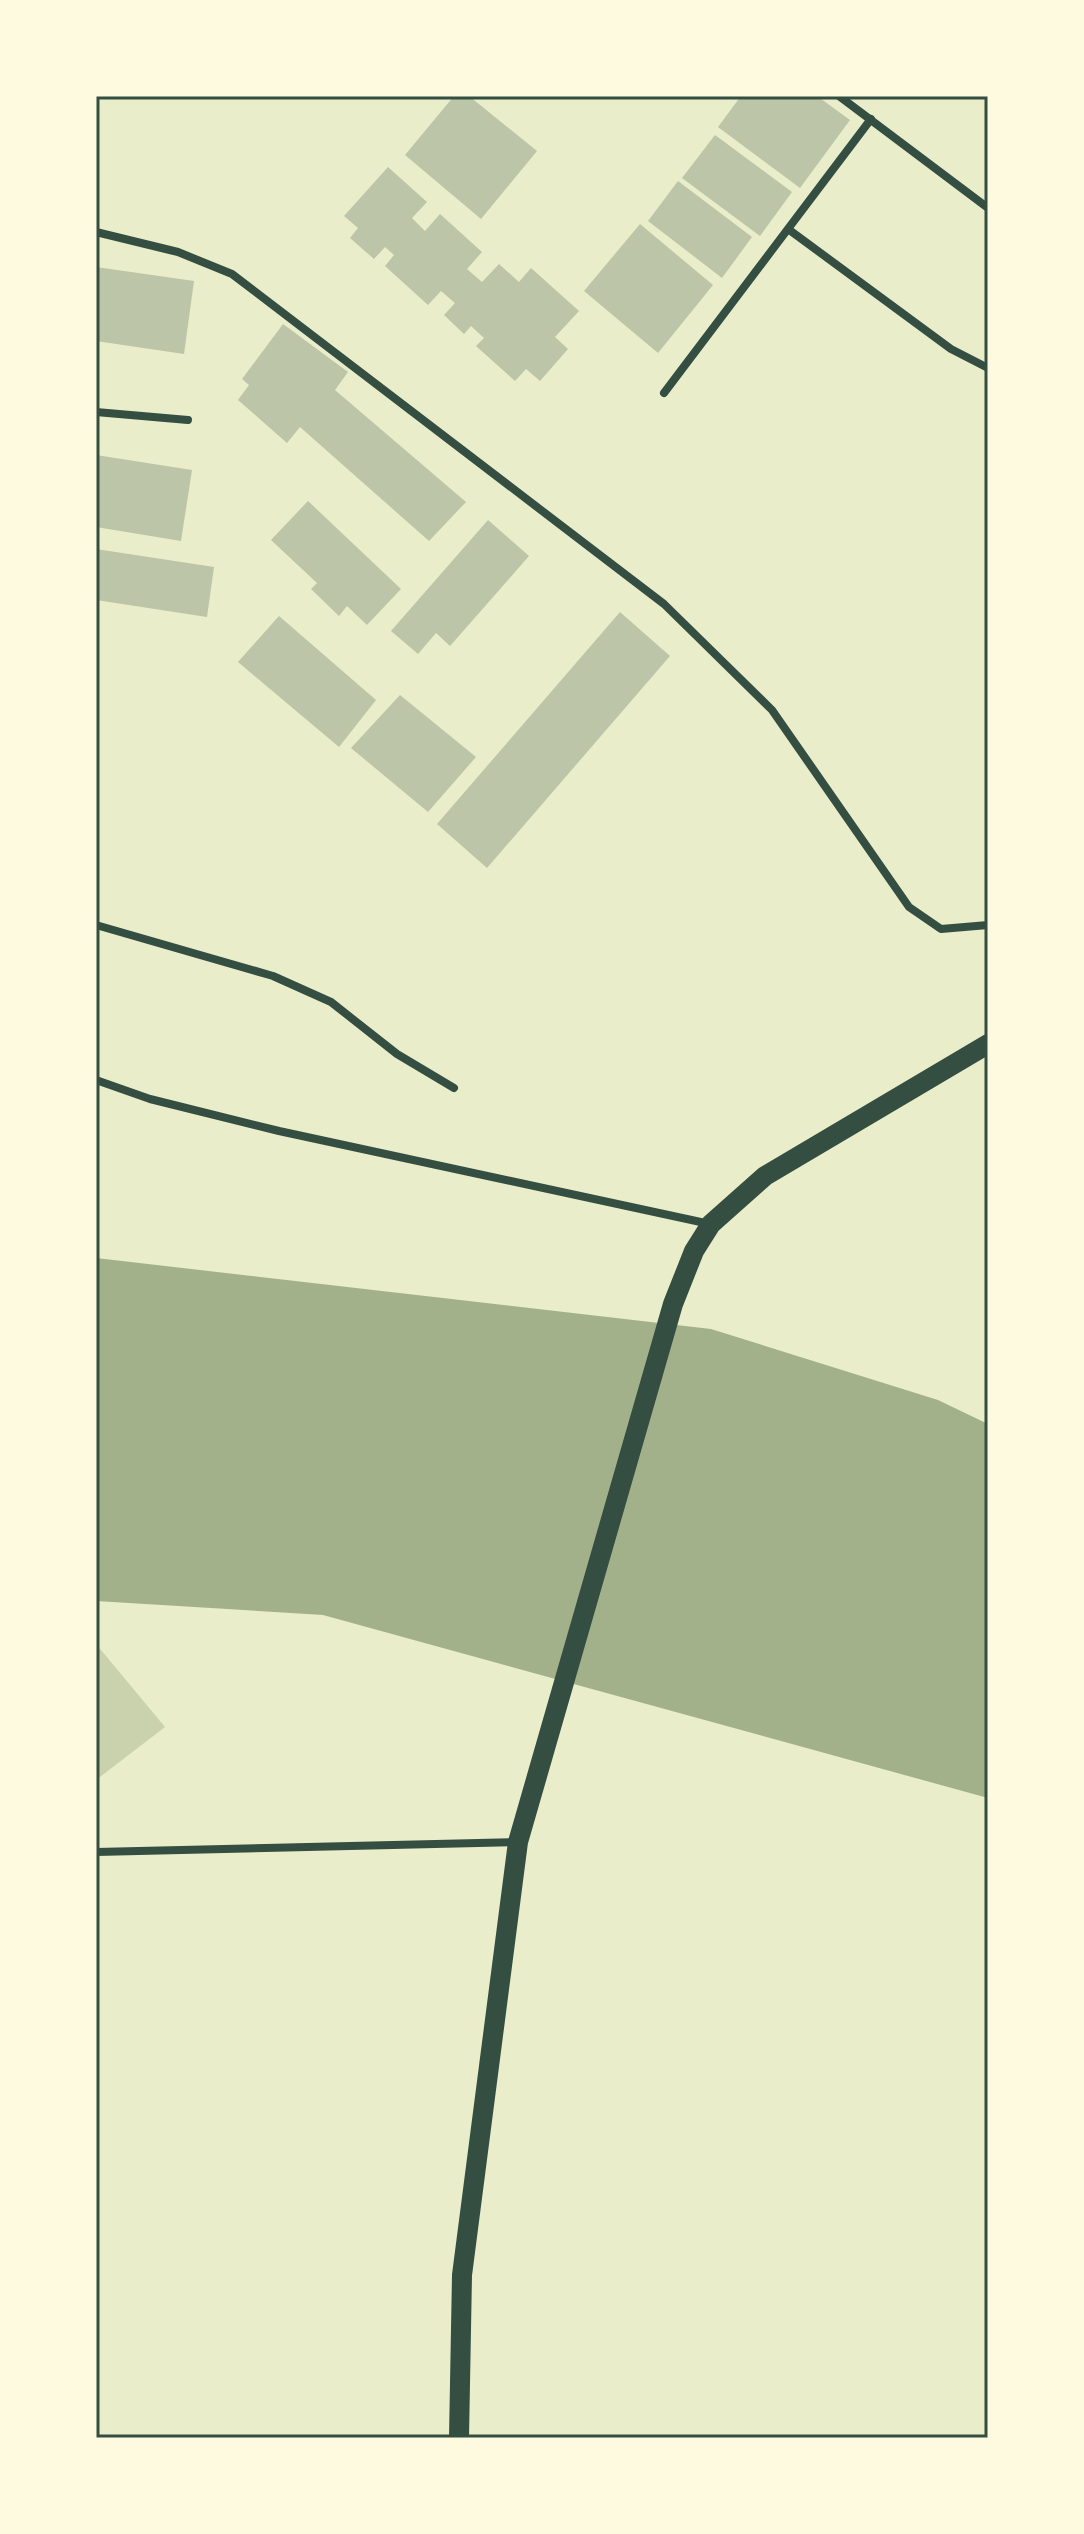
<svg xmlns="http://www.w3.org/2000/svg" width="1084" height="2534" font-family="Rubik,sans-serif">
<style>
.green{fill:#cad2ad}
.water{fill:#a3b18a}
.building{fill:#bcc5a7}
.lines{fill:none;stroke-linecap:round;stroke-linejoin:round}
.minor{stroke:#344e41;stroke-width:8}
.primary{stroke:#344e41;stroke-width:20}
.neatline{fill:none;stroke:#344e41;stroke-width:3}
</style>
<rect width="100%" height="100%" fill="#e9edc9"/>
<!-- green -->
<path class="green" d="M96,1644L165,1727L96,1780Z"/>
<!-- water -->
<path class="water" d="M96,1258L711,1329L938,1400L988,1424V1798L323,1615L96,1601Z"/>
<!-- building -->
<path class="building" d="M454,96H469L537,151L481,219L405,155Z
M741,96H817L850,120L800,188L718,127Z
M715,135L792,192L760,236L682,178Z
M388,167L427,202L412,218L425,231L440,214L482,252L467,269L482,282L499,264L519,282L531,268L579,311L555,337L568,349L540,381L526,369L515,381L476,346L484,338L471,326L464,334L444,315L455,303L441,291L428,305L385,266L394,255L385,247L374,259L350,238L358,228L344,216Z
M678,181L752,237L722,278L648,221Z
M640,224L713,285L658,353L584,291Z
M96,267L194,281L184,354L96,341Z
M283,324L348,372L335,390L466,502L429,541L300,427L287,443L238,400L249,385L242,379Z
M96,455L192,470L181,541L96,527Z
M308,501L401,589L367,625L347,606L339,616L311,589L317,583L271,540Z
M488,520L529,556L450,646L436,633L418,654L391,631Z
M96,549L214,567L207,617L96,600Z
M620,612L670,656L487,868L437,824Z
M279,616L376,700L339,747L238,662Z
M400,695L476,757L428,812L351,748Z"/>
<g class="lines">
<!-- minor -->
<path class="minor" d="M839,96L988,208
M788,229L951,349L988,368
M96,232L178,252L232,274L664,604L772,710L909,907L941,929L988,925
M664,393L871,119
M96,412L188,420
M96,925L273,976L331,1002L397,1054L454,1088
M96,1080L150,1099L279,1131L710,1224
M96,1852L518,1842"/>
<!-- primary -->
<path class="primary" d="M459,2438L462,2275L518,1842L673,1304L694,1251L711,1224L765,1176L988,1044"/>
</g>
<!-- border -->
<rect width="1084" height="2534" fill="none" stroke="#fefae0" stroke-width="196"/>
<rect x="98" y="98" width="888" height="2338" class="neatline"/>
</svg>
